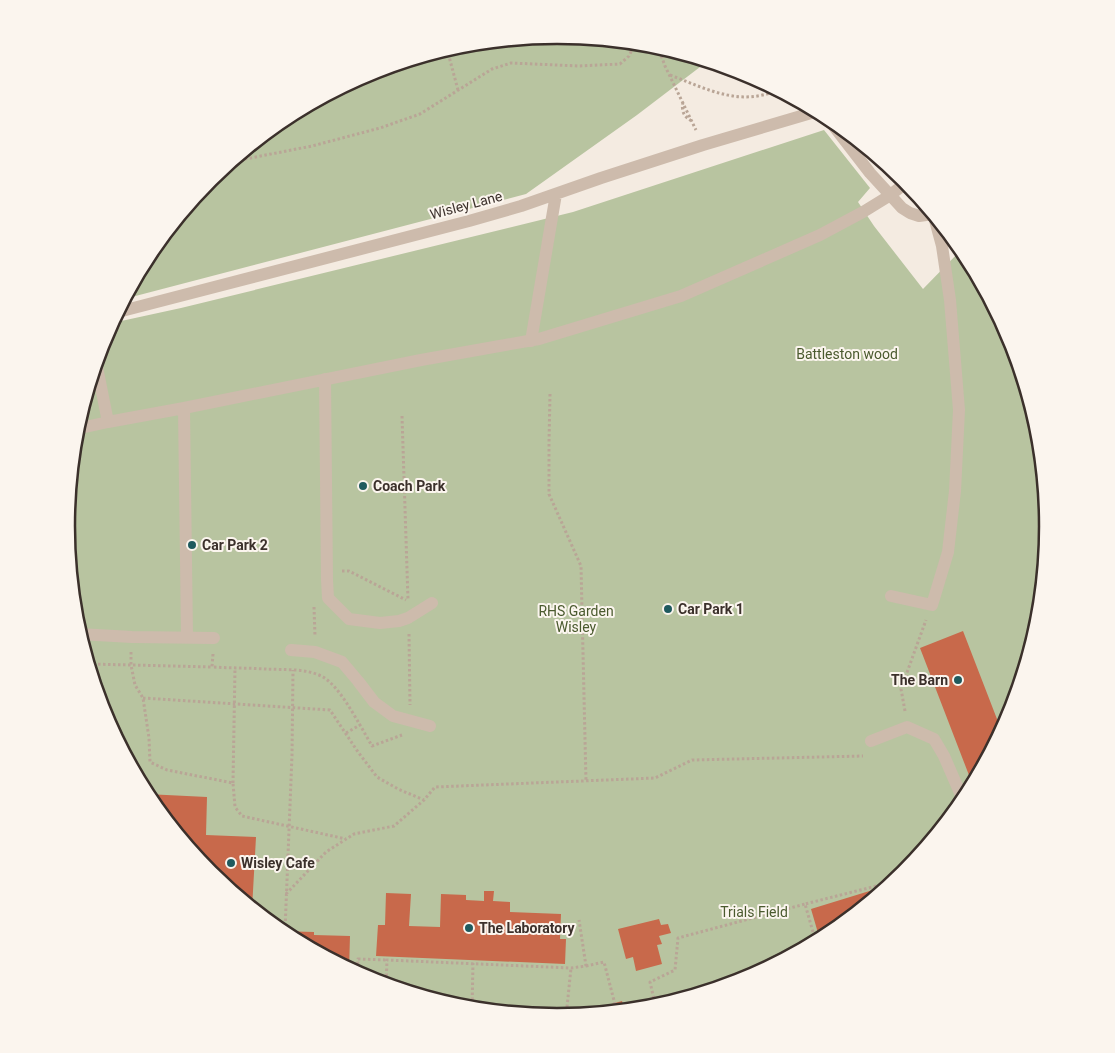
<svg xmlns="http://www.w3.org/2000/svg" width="1115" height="1053" font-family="Roboto,sans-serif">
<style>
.green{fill:#b8c4a0}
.building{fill:#c8694b}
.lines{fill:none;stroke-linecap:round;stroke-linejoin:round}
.path{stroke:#b9a596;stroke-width:3;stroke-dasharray:2.5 2.5;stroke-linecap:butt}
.minor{stroke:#cdbbac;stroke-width:12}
.poi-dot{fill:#1f5a5e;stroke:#fbf5ee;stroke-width:2}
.labels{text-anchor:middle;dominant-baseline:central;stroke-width:4;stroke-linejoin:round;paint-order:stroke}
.street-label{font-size:14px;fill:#3b302b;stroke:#fbf5ee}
.park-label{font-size:14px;fill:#4a5a2e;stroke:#fbf5ee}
.poi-label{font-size:14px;font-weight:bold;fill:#3b302b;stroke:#fbf5ee;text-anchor:start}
.rim{fill:none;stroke:#3b302b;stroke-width:2.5}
</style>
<rect width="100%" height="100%" fill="#f4ebe1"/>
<!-- green -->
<path class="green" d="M557,35L654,45L713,62L700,67L637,115L526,194L124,299L149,253L210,179L285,118L370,72L462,44Z
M824,130L870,188L858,202L874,226L923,289L962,249L966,254L1012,339L1040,431L1049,527L1039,623L1011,715L966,800L905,874L830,935L745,981L653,1009L557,1018L461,1008L369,980L284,935L210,874L149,799L103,714L75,622L66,526L76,430L104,338L112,323L181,308L573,212Z"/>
<!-- building -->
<path class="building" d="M963,631L1002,732L975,782L972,783L920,648Z
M146,794L207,797L206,835L256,837L252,909L210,874L149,799Z
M876,889L878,896L842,926L818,933L811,909Z
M484,891H494L493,901L510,902V912L561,914L560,939H566L565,964L376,956L378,925H385L386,893L411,894L409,926L440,927L441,894L466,895V900L484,901Z
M659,919L661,925L668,924L671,933L659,936L662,944L657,945L662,964L636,971L633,957L626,959L618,929Z
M279,931L314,932V935L350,936L349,970L284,935Z
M622,1001L625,1011L610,1013L608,1005Z"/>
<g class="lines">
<!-- path -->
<path class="path" d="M660,46L661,55L665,66L696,130
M447,49L458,90
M670,75C707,89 739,107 778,90
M683,102C681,111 684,117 692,121
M230,162L312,146L380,128L420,114L492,69L511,63L579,66L620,64L629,56L635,43
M550,394L549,443V494L581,566L586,782
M402,416L408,600
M342,571H349L406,600
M314,607L315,636
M409,634L410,705
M131,652V665L212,667
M213,654L212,667C230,668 248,668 266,669C284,670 307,668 323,677C338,686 351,710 360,725
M88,664L131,665L135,685L143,698L149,738L150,762L167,770L233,783L235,807L242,816L346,839
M143,698L330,710L358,752L377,777L398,789L424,800
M905,711L901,689L926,620
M346,733L360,725L372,746L402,735
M233,783L235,668
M883,885L884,892
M286,894L326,852L354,834L394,826L424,800L435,787L655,778L692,760L863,756
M285,931L292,755L293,670
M832,934L815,939L805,904L896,881
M586,966L604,962L617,1012
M357,974L358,959L387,960
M386,986L387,960L571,968L586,966L579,920
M656,1008L650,982L675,970L678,938L805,904
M472,1010L473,963
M566,1017L571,968"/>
<!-- minor -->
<path class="minor" d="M826,116L870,173L902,208L910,213L919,216L933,214
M118,312L469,221L521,206L601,178L703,145L818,111
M531,341L556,194
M96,362L108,422L184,408L421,360L539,339L681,296L820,235L863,212L889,196L907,182
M325,379L327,580L328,598L349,619L380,623L399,621L408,618L432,603
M184,408L187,637
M76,429L108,422
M891,596L932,605L948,552L955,491L959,410L950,300L942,246L933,213
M79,634L132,637L214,638
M291,650L315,652L342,662L358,681L374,702L393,716L430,726
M871,741L907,727L934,739L944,756L964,802"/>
</g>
<!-- markers -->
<g class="poi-dot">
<circle cx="363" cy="486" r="5"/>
<circle cx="192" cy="545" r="5"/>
<circle cx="668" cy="609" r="5"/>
<circle cx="958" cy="680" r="5"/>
<circle cx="231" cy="863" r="5"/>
<circle cx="469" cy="928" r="5"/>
</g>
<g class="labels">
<!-- street labels -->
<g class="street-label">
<text transform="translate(466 205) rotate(-15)">Wisley Lane</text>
</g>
<!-- park labels -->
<g class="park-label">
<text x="847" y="354">Battleston wood</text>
<text x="576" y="611">RHS Garden<tspan x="576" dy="16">Wisley</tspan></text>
<text x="754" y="912">Trials Field</text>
</g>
<!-- poi labels -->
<g class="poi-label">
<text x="373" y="486">Coach Park</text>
<text x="202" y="545">Car Park 2</text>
<text x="678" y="609">Car Park 1</text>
<text x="948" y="680" text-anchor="end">The Barn</text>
<text x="241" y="863">Wisley Cafe</text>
<text x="479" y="928">The Laboratory</text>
</g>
</g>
<!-- crop -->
<path d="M0 0H1115V1053H0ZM75 526a482 482 0 1 1 964 0a482 482 0 1 1-964 0Z" fill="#fbf5ee" fill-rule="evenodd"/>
<path class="rim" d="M75 526a482 482 0 1 1 964 0a482 482 0 1 1-964 0Z"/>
</svg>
